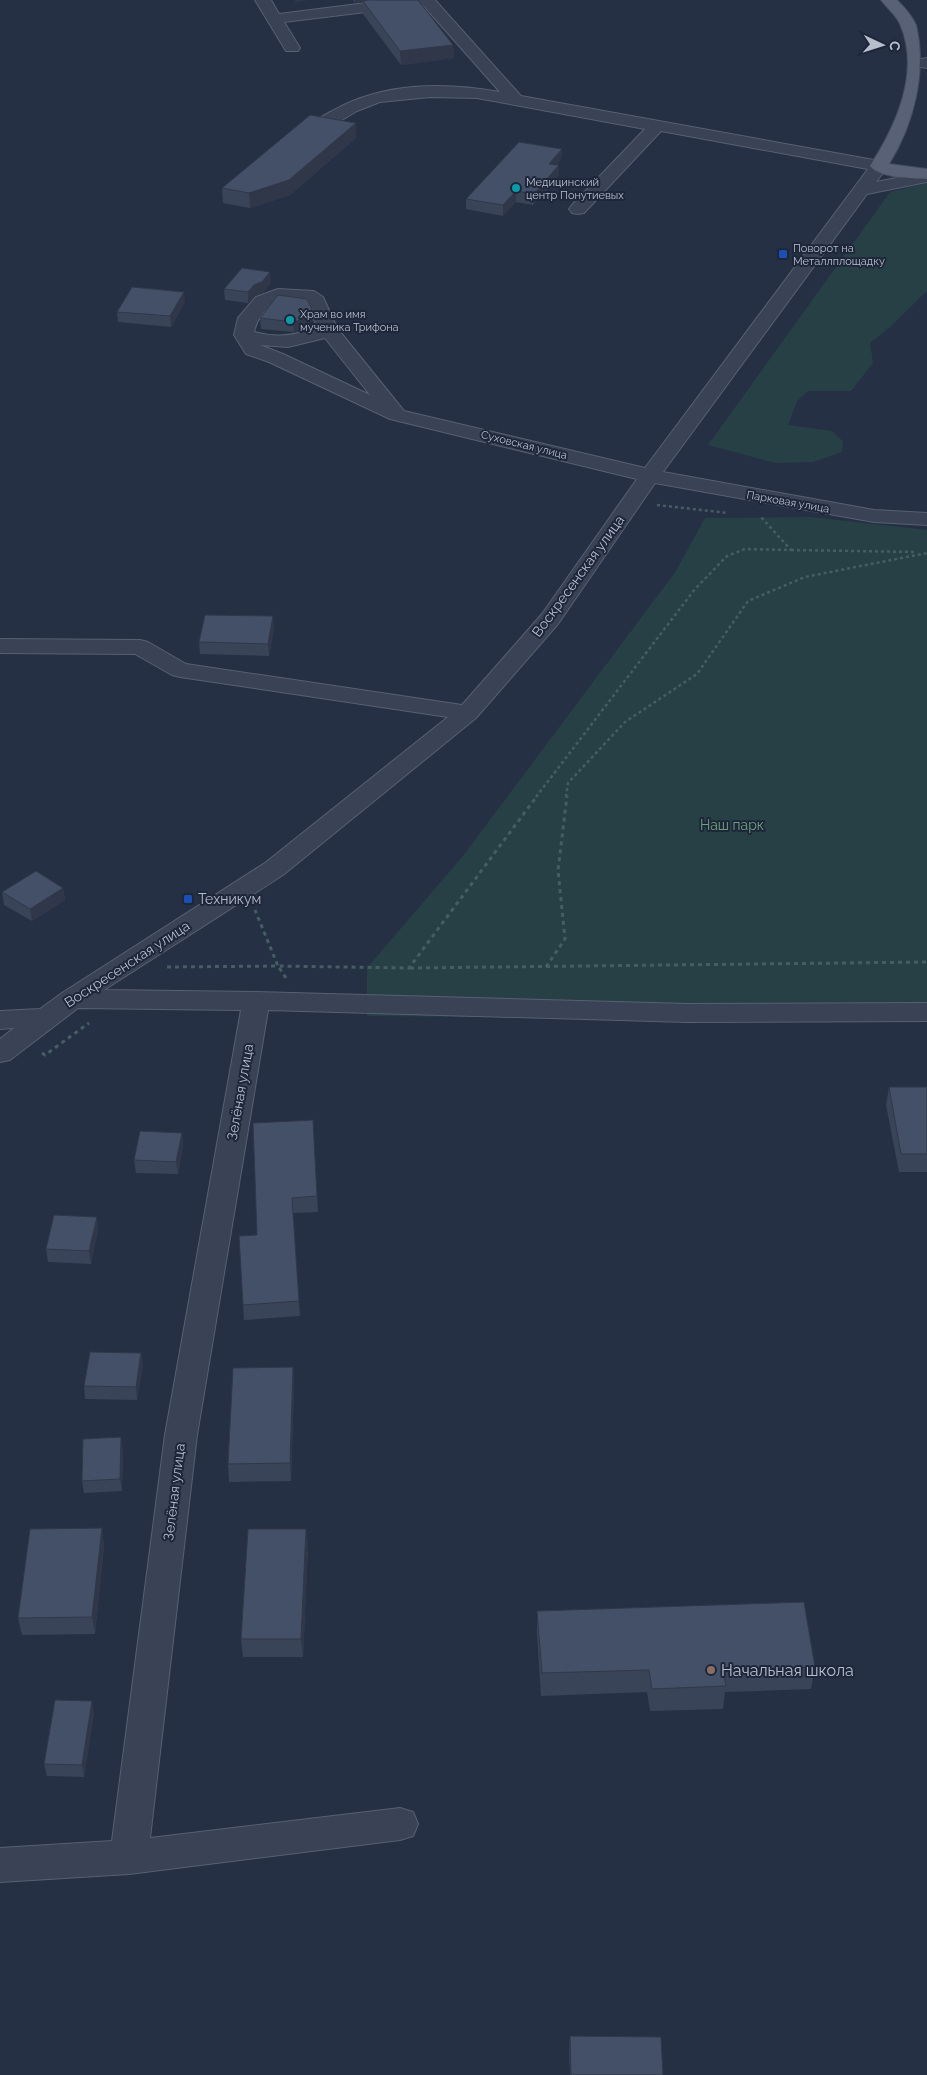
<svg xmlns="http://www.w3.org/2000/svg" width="927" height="2075" font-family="Raleway,sans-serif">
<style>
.green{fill:#274046}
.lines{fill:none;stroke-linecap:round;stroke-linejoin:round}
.minor-casing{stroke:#586072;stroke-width:2}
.major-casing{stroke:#434b5e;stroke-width:2}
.path-far1{stroke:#465d62;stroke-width:2.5;stroke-dasharray:3 3;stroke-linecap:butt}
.path{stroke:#465d62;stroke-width:3;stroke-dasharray:4 4;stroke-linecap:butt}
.minor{fill:#3a4255;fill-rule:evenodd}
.major{fill:#586175;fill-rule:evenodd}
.wall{fill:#3a4459}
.shaded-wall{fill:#303749}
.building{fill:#444f68;stroke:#303749}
.culture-dot{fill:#0f9aa8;stroke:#1e273a;stroke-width:2}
.transit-dot{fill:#1a4fb4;stroke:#1e273a;stroke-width:2}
.education-dot{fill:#8d6e63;stroke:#1e273a;stroke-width:2}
.labels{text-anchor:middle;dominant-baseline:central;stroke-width:4;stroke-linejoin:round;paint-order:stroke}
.far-poi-label{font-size:11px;fill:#b7bece;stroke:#1e273a;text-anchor:start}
.far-street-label{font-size:11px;fill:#b7bece;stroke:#1e273a}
.street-label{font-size:14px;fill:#b7bece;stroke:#1e273a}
.park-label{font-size:14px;fill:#6da17e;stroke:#1e273a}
.poi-label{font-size:14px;fill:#b7bece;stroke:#1e273a;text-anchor:start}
.near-poi-label{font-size:16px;fill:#b7bece;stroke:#1e273a;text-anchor:start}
</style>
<rect width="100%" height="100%" fill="#253045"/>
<!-- green -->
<path class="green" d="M927,183V291L890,327L870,343L873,363L851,391H808L797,401L788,425L832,431L843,441L842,452L813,462L775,463L708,445L890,192Z
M811,517L927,530V1021L367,1016V968L463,856L676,571L705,518Z"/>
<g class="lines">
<defs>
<path id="minor" d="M255,0H271L279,14L390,0H435L521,96L885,162L888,166L876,182L927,172V182L867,194L663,472L874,510L927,513V525L874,522L655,483L558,624L476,718L283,875L104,990L256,992L687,1004L927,1003V1021L687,1022L268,1010L197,1435L150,1838L400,1808L413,1812L418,1824L413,1836L400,1840L129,1874L0,1882V1848L112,1841L165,1435L241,1010L78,1008L10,1060L0,1062V1039L14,1028L0,1029V1011L40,1009L62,993L265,863L448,717L180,677L172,675L135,654L0,653V639L140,640L148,642L186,664L462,705L542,614L637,479L390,419L269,362L246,354L234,335L238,318L256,297L278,289L314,291L323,297L337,328L404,411L645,468L868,169L661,131L584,213L578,214L572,213L569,209L572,205L645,129L477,98L430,97L380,102L357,111L327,129H315L313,125C317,118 327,114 334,110C384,82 446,82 500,92L423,5L284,22L300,48L298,51H286ZM281,301C310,301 306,300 317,327C297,336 276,338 254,332C258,316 265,307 281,301ZM325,338L370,395L283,354L260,345L288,347Z
M927,58V68L915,66L913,63L915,60Z"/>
<path id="major" d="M881,0H897C904,7 912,16 916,25C927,71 914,124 889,164L927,169V179C913,178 879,178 870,166C896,126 921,72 900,24C896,15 887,8 881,0Z"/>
</defs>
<!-- minor casing -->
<use href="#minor" class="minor-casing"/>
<!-- major casing -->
<use href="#major" class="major-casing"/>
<!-- path-far1 -->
<path class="path-far1" d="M657,505L728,513
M791,550L916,552
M536,797L695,589L727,556L745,549L791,550L760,516
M566,797L568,783L625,722L697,674L748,601L805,577L927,553"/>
<!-- path -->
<path class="path" d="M167,967L278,966L255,910
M546,967L565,939L558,870L567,796
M410,968L927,962
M286,978L278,966L409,968L537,796
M42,1053L45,1055L89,1023"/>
<!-- minor -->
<use href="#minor" class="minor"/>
<!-- major -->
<use href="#major" class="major"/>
</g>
<!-- wall -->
<path class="wall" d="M353,0H418L453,45L454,58L401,65L363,14V2L355,3Z
M356,138L290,195L250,208L223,203L222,188Z
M562,149L561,159L556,165L559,175L533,205L516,202L503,216L466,209V199Z
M271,283L263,293L255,296L248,303L225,300L224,289Z
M185,302L171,327L118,322L117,312Z
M312,309V320L305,330L294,332L261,329L260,318Z
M274,628L269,656L200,654L199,642Z
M63,888L65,900L32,921L4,905L2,892Z
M889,1087H927V1172H899L886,1105Z
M313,1120L318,1212L293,1213L300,1316L244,1320L243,1305L257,1235Z
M182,1133L183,1145L178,1174L136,1173L134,1160Z
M97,1217L98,1230L91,1264L48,1262L46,1249Z
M141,1353L143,1365L137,1400L85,1399L84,1386Z
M293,1367L294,1385L291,1481L229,1482L228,1464Z
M123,1449L122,1491L84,1493L82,1481Z
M102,1528L104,1546L95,1634L22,1635L18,1618Z
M306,1529L308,1547L303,1657H243L241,1639Z
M537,1611L815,1667L811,1689L725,1692L723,1709L650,1711L647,1692L541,1696L537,1634Z
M94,1713L84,1777L47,1776L44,1764Z
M570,2036L663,2075H570L569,2052Z"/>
<!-- shaded-wall -->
<path class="shaded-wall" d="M295,0H310L295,2Z
M355,0H382L355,3Z
M453,45L454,58L401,65L400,51Z
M356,123V138L290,195L250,208L249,193Z
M562,149L561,159L548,174L549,164Z
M559,165V175L533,205L534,194Z
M516,191V202L503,216V205Z
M270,272L271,283L263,293L255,296L248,303V292L254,285Z
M184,292L185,302L171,327L170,316Z
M312,309V320L305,330L294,332L293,322Z
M273,616L274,628L269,656L268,644Z
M63,888L65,900L32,921L30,909Z
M182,1133L183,1145L178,1174L176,1162Z
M97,1217L98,1230L91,1264L89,1251Z
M141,1353L143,1365L137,1400L136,1387Z
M293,1367L294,1385L291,1481L290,1463Z
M121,1437L123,1449L122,1491L120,1479Z
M102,1528L104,1546L95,1634L92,1617Z
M306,1529L308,1547L303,1657L301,1639Z
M92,1701L94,1713L84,1777L82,1765Z"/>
<!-- building -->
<path class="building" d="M368,0H418L453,45L400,51L363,1Z
M310,115L356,123L289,180L249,193L222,188Z
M519,142L562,149L549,164L559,165L534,194L516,191L503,205L466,199Z
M242,268L270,272L262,282L254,285L248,292L224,289Z
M132,287L184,292L170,316L117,312Z
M278,295L307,299L312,309L304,319L293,322L260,318Z
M205,615L273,616L268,644L199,642Z
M36,871L63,888L30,909L2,892Z
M889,1087H927V1154H901Z
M313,1120L317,1196L292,1198L299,1301L243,1305L239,1236L257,1235L253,1123Z
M140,1131L182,1133L176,1162L134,1160Z
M54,1215L97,1217L89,1251L46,1249Z
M90,1352L141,1353L136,1387L84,1386Z
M293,1367L290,1463L228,1464L233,1368Z
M121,1437L120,1479L82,1481L83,1439Z
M102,1528L92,1617L18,1618L30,1529Z
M248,1529H306L301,1639H241Z
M804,1602L815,1667L723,1670L726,1686L652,1689L649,1670L542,1673L537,1611Z
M55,1700L92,1701L82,1765L44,1764Z
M570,2036L661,2037L663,2075H571Z"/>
<!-- markers -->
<g class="culture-dot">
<circle cx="516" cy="188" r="5"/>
<circle cx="290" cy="320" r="5"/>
</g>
<g class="transit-dot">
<rect x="778" y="249" width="10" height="10" rx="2.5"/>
<rect x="183" y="894" width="10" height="10" rx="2.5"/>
</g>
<circle class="education-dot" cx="711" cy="1670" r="5"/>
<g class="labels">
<!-- far-poi labels -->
<g class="far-poi-label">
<text x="526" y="182">Медицинский<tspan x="526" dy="13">центр Понутиевых</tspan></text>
<text x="793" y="248">Поворот на<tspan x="793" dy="13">Металлплощадку</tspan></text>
<text x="300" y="314">Храм во имя<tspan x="300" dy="13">мученика Трифона</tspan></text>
</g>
<!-- far-street labels -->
<g class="far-street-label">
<text transform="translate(524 445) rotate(14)">Суховская улица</text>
<text transform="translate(788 502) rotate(10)">Парковая улица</text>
</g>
<!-- street labels -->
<g class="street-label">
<text transform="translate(578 576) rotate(-54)">Воскресенская улица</text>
<text transform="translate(127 964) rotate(-33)">Воскресенская улица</text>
<text transform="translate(240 1092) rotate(-80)">Зелёная улица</text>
<text transform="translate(174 1492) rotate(-83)">Зелёная улица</text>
</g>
<!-- park labels -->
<g class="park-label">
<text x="732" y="825">Наш парк</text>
</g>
<!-- poi labels -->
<g class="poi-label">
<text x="198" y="899">Техникум</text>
</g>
<!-- near-poi labels -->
<g class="near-poi-label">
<text x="721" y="1670">Начальная школа</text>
</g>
</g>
<!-- north arrow -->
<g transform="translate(882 45) rotate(94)" stroke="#1e273a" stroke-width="4" paint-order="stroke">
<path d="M0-4L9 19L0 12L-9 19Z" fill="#b7bece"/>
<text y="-8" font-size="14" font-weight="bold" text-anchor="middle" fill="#b7bece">С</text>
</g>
</svg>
